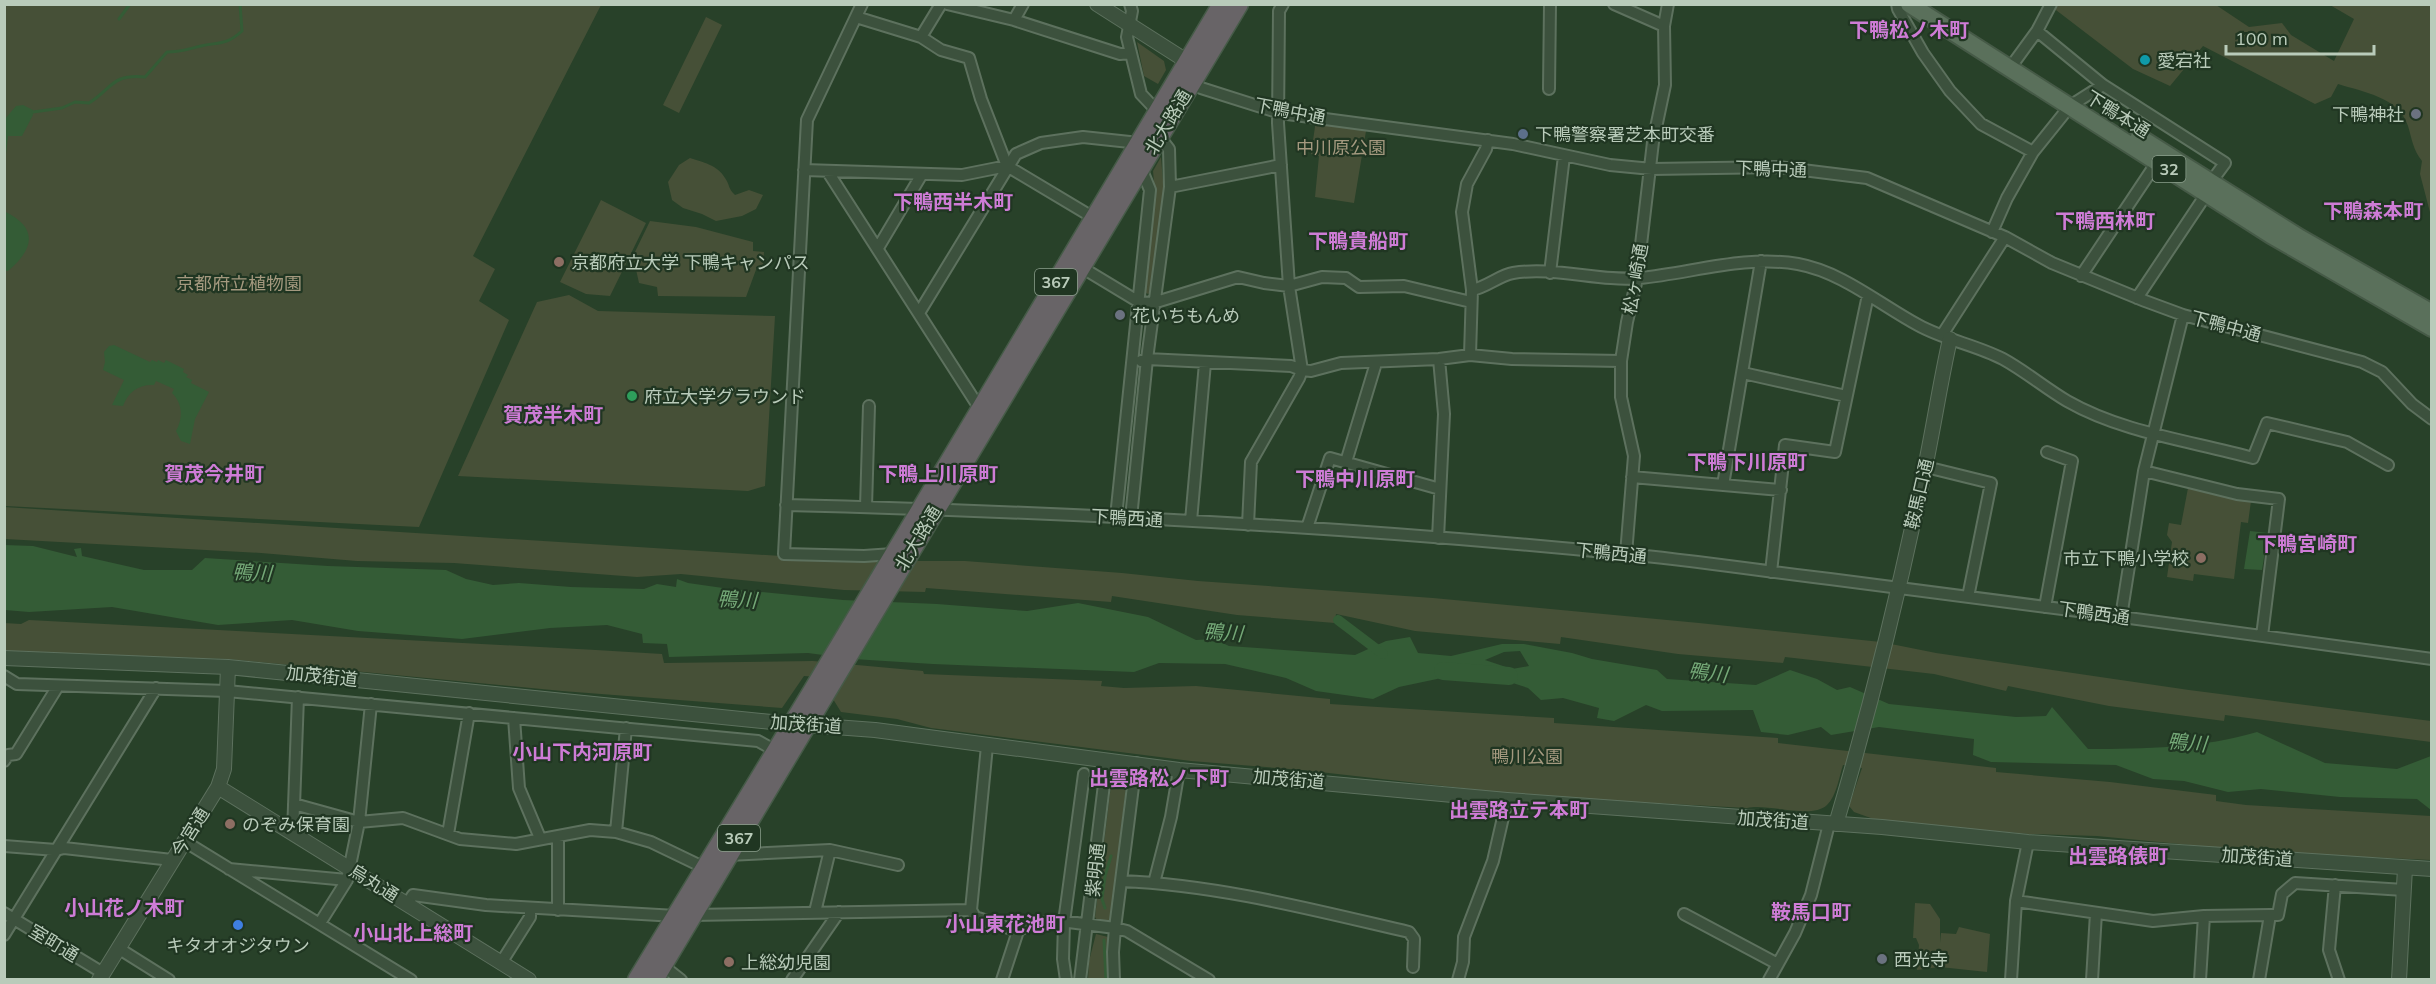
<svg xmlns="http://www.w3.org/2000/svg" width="2436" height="984" font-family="Mulish,'Noto Sans JP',sans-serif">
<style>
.green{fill:#465037}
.water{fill:#345c36;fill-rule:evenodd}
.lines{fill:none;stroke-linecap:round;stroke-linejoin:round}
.stream{stroke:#345c36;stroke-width:3}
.canal{stroke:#345c36;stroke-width:10}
.river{stroke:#345c36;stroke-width:18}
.minor-casing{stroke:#5d715e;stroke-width:14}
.tertiary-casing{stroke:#5d715e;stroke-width:16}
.primary-casing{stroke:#465a47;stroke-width:20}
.trunk-casing{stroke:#465b48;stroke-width:21}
.minor{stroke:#3c513d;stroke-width:10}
.tertiary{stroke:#3c513d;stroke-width:14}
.primary{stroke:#5a705b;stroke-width:16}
.trunk{stroke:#686467;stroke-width:18}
.culture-dot{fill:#0f9aa8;stroke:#203622;stroke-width:2}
.worship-dot{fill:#6b7280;stroke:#203622;stroke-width:2}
.service-dot{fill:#5c6f8a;stroke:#203622;stroke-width:2}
.education-dot{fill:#8d6e63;stroke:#203622;stroke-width:2}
.leisure-dot{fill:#2e9e5b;stroke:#203622;stroke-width:2}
.shop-dot{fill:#3f7fe0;stroke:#203622;stroke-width:2}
.labels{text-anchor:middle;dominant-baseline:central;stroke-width:4.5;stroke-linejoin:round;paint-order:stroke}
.shield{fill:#203622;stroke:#8b9e8c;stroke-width:1.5}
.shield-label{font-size:16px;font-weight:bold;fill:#b9cbba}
.poi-label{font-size:18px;fill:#b9cbba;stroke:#203622;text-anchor:start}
.street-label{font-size:18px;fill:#b9cbba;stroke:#203622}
.park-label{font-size:18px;fill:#a4997f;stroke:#203622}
.neighbourhood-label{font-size:20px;font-weight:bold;fill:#ce7cd6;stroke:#203622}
.water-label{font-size:20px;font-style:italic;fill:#74a877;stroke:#203622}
</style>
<rect width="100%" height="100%" fill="#284129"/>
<!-- green -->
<path class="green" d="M2053,4L2216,5L2249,27L2282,23L2291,35L2334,61L2354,19L2330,5H2431V216L2420,174L2422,161C2413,150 2412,139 2408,126C2399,97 2363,92 2338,84L2331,97L2315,104L2203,46L2170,86L2133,69L2052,7Z
M4,5H601L473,256L495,269L479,301L509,320L419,527L5,506Z
M706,17L722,25L679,113L663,105Z
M1137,42L1164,61L1166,70L1158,84L1144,76Z
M1316,120L1363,127L1366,131L1354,203L1315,197L1319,156L1311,154Z
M1161,157L1164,193L1151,292L1148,294L1142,291L1155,194L1153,171Z
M690,158C702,162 718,165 725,178C730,185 728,189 735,195L749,190L763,195L756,209L742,216L716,221L702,214L683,208L672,200L668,182L679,165Z
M601,200L646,223L610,296L586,294L560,282Z
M650,221L696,227L753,242V251L764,252L763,268L757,267L746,297L658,296L657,287L639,283L633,256Z
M569,295L598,311L775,316L765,486L748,491L458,476L537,302Z
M2188,488L2251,501L2248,523L2241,522L2234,579L2194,574L2193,581L2167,577L2172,542L2167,535L2169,523L2181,525Z
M4,507L860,561H965L1122,573L1198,581L1433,598L1699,623L1881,642L1936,653L2189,690L2431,721V742L2225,715L2224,721L2109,706L2008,686L2006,691L1934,674L1785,657L1783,663L1678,654L1561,637L1560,644L1415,631L1336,614L1335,623L1237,615L1112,596L1111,602L926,588L925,592L844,590L681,574L637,577L454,563L357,561L261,553L5,539Z
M29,620L596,650L662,654L664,663L813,661L923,671L924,674L1102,681L1101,686L1124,688L1196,686L1330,699V704L1554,718V723L1778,738V743L1996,768V772L2110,782L2216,795V801L2246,805L2431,816V860L2273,853L2097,836L2029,834L1879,821L1854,812L1849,806L1862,768L1843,765C1839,777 1837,795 1827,805C1811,820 1769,803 1747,808L1542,797L1302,770L1191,761L931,728L897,719L841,712L833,699L845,679L804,676L782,708L562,691L227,659L5,652L4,623L21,624Z
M1111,785L1126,787L1111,919L1107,921L1097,920L1095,917Z
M1915,903L1930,904L1940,919V943L1941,933L1956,934L1959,927L1990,934L1987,972L1940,967L1939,965V967L1917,970L1919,945L1916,938H1913Z
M1096,934L1108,937L1109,979H1088L1089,961Z"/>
<!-- water -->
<path class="water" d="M23,105L33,110V115L22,136H8L5,163V119L16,106Z
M4,211C39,228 34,249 8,271H5Z
M114,345L150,362L152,360L157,362L158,360L164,363L166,360L184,369L183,372L188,375L186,377L192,380L191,383L209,392L195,419L190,444L181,441L176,431C183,418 183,404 172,393L174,389L156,381L154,385C139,384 128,392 123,406L112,405L124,380L103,370L105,362L104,352L109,346Z
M2250,531L2268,533L2262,570L2244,569Z
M4,545L33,546L77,557L74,549L81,548L82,556L144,570H192L205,558L328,566L446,570L466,579L493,585L519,583L571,587L644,589L657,584L676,587L677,579L688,583L730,589L843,600L937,604L1027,611L1078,603L1148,617L1196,640L1214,639L1229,646L1355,655L1386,641L1410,637L1418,653L1451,656L1502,644H1524L1572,653L1592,659L1657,670L1667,679L1756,685L1790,670L1817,679L1837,690L1850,687L1889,704L2016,717L2046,716L2052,707L2088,749C2144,749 2204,748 2257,732L2325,763L2397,769L2431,756V810L2417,799L2340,797L2261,789L2228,792L2184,781L2153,779L2116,765L1991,762L1973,755L1974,739L1879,727L1831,735L1821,727L1788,735L1761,732L1753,710L1662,711L1646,705L1614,721L1597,718L1599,708L1563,698L1541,700L1528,688L1475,671L1399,687L1373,699L1316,691L1286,678L1225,664L1159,663L1134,672L933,664L853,659L808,653L669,657L667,644L643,643L642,634L607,625L550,628L462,639L358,631L292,620L218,625L112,607L29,612L5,610ZM1520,651L1529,666L1512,669L1485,660L1504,652Z"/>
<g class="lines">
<!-- stream -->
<path class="stream" d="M119,19L130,4
M33,112L62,108L75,102L89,103C113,88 111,74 145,77L167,52C183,52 187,49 201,46C219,42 227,45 242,31L240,4
M1105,908L1102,899L1105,876L1111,856
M1104,940L1106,980"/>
<!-- canal -->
<path class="canal" d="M1338,620L1383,654"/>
<!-- river -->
<path class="river" d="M1443,671L1509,676"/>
<defs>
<path id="minor" d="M862,4L807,120L784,554L864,556L893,554
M941,4L921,37L941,50L969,58L981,99L1007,166L1094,218
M947,4L1014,20L1120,54L1131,53
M1130,4L1132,11L1127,37L1141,94L1158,112
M1283,4L1279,11L1278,123L1289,286L1302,370L1311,371L1341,363L1439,359L1470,355L1512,359L1621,361
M1614,4L1664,26
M1897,4L1898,9L1923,53L1950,91L1981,124L2033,152
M856,17L921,37
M1014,20L1023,4
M2037,31L2103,85L2225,163L2211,182
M2010,68L2037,31L2051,4
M1192,82L1201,88L1280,113L1513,144L1610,165L1652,169L1778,167L1867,178L2005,237L2052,263L2145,301L2183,315L2362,362L2382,372L2412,404L2432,419
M1549,89L1550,4
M804,170L962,175L1007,166
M828,172L980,409
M1170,187L1281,165
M1992,232L2007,198L2033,152L2070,106L2103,85
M878,248L922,174
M1081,267L1139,302L1153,303L1238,277L1264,283L1289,286L1322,277L1346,278L1359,287L1404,286L1471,302
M1550,273L1564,156
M2081,276L2157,162
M1472,290C1487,287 1500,275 1513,273C1555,266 1599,282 1640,278C1692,273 1745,255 1798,264C1842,272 1879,304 1918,325C1945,340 1976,345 2003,359C2025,371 2045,388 2067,401C2123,433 2192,441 2253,458L2267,423L2347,442L2388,465
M2137,298L2207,193
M919,313L1016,154L1041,143L1083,137L1139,143
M1942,335L2005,237
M1470,355L1472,290L1462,212L1467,184L1486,149L1488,140
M1141,361L1147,359L1291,366L1302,370L1299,378L1251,462L1248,525
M1743,373L1846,396
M1346,462L1376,363
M1926,467L1991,483L1968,597
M2144,471L2237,494L2279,499L2262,636
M1632,477L1781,490
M1723,485L1761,261
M786,505C1066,512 1345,526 1624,554C1693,560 1761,571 1830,579C2031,604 2231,632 2432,659
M866,507L869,406
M1116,517L1150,190L1141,168
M1131,518L1147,359L1170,187L1169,149L1159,136
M1191,521L1205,363
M1307,528L1330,458L1440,489
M1438,538L1444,414L1439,359
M1626,554L1634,456L1621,397V361L1627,322L1637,279L1653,142L1665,85L1664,26L1668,4
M1771,572L1785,445L1835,452L1868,295
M2045,607L2072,461L2047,452
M2121,617L2144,471L2183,315
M4,676L17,684L227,691L758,741L776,751
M514,718L519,788L540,838
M987,746L971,910L975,917L1018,931L1029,924L1061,921L1115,928L1127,931L1209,980
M4,761L8,755L16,754L58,686
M294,804L359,822L371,704
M616,832L626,728
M293,833L298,697
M448,834L469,713
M558,836V910
M184,841L411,980
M4,846L56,850L64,848L172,860
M728,855L830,850L898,865
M229,869L347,880L359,822L403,818L460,839L516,844L590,830L616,832L651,842L705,868
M1121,881C1219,885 1314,910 1409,932L1414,939L1413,967
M1154,883L1171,817L1179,770
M2335,885L2329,950L2339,980
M2016,901L2153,921L2204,916L2270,915
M407,904L413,895L486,905L676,916
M815,912L830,850
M4,913L103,973
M1684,914L1778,964
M692,915L971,910
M320,923L347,880
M4,935L156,688
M118,948L169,980
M501,963L530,917V909
M662,965L681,980
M792,980L839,912
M1002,980L1018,931
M1066,980L1063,959L1064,922L1084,774
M1080,980L1107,760
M1114,980L1113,952L1115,928L1136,763
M1458,980L1463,962L1464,937L1493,861L1507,800
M1769,980L1795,933L1811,895L1829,824
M2011,980L2016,901L2028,842
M2092,980L2096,913
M2200,980L2204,916
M2259,980L2270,915H2278L2282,894L2295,883L2404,890"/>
<path id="tertiary" d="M1097,4L1188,62L1189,70
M4,658L228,667L781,723L875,730L1179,770L1507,800L1882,827L2028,842L2432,869
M218,787L529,980
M1836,824C1869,713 1897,600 1921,487C1932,438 1939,388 1950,339
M99,980L218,787L224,769L228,667
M2399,980L2405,868"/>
<path id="primary" d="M1909,4L2271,235L2432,328
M2139,137L2300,238L2432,313"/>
<path id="trunk" d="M637,980L813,690L1222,4
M654,980L1239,4"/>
</defs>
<!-- minor casing -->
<use href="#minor" class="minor-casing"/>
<!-- tertiary casing -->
<use href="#tertiary" class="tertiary-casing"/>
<!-- primary casing -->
<use href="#primary" class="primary-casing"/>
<!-- trunk casing -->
<use href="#trunk" class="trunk-casing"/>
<!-- minor -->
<use href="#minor" class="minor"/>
<!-- tertiary -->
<use href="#tertiary" class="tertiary"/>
<!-- primary -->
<use href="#primary" class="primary"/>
<!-- trunk -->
<use href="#trunk" class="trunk"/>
</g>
<!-- markers -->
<circle class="culture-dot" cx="2145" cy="60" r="6"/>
<g class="worship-dot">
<circle cx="2416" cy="114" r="6"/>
<circle cx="1120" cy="315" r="6"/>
<circle cx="1882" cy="959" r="6"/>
</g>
<circle class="service-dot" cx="1523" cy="134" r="6"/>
<g class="education-dot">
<circle cx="559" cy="262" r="6"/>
<circle cx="2201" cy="558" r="6"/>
<circle cx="230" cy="824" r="6"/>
<circle cx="729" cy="962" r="6"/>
</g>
<circle class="leisure-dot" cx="632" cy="396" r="6"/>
<circle class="shop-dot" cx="238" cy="925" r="6"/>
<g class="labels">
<!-- shield labels -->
<g class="shield">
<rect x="2152.5" y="156" width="33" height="26" rx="4.5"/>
<rect x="1035" y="269" width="42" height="26" rx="4.5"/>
<rect x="718" y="825" width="42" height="26" rx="4.5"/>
</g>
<g class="shield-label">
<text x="2169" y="169">32</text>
<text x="1056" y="282">367</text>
<text x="739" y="838">367</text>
</g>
<!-- poi labels -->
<g class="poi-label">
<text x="2157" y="60">愛宕社</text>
<text x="2404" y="114" text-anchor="end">下鴨神社</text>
<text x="1535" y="134">下鴨警察署芝本町交番</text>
<text x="571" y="262">京都府立大学 下鴨キャンパス</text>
<text x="1132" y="315">花いちもんめ</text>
<text x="644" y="396">府立大学グラウンド</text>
<text x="2189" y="558" text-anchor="end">市立下鴨小学校</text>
<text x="242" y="824">のぞみ保育園</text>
<text x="238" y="945" text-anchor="middle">キタオオジタウン</text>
<text x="1894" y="959">西光寺</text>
<text x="741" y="962">上総幼児園</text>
</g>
<!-- street labels -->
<g class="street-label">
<text transform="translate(1290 111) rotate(11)">下鴨中通</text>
<text transform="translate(2118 114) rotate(32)">下鴨本通</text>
<text transform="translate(1168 122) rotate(-59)">北大路通</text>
<text transform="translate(1771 169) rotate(2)">下鴨中通</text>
<text transform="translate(1635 279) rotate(-80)">松ヶ崎通</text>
<text transform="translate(2226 326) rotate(15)">下鴨中通</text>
<text transform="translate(1919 494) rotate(-77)">鞍馬口通</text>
<text transform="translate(1127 518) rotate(3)">下鴨西通</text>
<text transform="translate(918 538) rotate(-59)">北大路通</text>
<text transform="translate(1611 553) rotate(6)">下鴨西通</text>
<text transform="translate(2094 613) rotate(8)">下鴨西通</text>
<text transform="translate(322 676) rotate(6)">加茂街道</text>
<text transform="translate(806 724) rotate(4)">加茂街道</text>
<text transform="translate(1289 779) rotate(5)">加茂街道</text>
<text transform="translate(1773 820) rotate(4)">加茂街道</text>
<text transform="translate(190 832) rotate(-58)">今宮通</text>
<text transform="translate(2257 857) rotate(4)">加茂街道</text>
<text transform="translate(1095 870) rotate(-84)">紫明通</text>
<text transform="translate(374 883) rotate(32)">烏丸通</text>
<text transform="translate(54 943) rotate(31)">室町通</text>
</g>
<!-- park labels -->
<g class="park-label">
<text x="1341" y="147">中川原公園</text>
<text x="239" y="283">京都府立植物園</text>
<text x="1527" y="756">鴨川公園</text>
</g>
<!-- neighbourhood labels -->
<g class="neighbourhood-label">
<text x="1909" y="29">下鴨松ノ木町</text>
<text x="953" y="201">下鴨西半木町</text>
<text x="2373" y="210">下鴨森本町</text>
<text x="2105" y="220">下鴨西林町</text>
<text x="1358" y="240">下鴨貴船町</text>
<text x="553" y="414">賀茂半木町</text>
<text x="1747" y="461">下鴨下川原町</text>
<text x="214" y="473">賀茂今井町</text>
<text x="938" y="473">下鴨上川原町</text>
<text x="1355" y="478">下鴨中川原町</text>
<text x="2307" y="543">下鴨宮崎町</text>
<text x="582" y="751">小山下内河原町</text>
<text x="1159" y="777">出雲路松ノ下町</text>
<text x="1519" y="809">出雲路立テ本町</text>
<text x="2118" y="855">出雲路俵町</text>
<text x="124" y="907">小山花ノ木町</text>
<text x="1811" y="911">鞍馬口町</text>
<text x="1005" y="923">小山東花池町</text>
<text x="413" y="932">小山北上総町</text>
</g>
<!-- water labels -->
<g class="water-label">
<text transform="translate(252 572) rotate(3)">鴨川</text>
<text transform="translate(737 599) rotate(3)">鴨川</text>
<text transform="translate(1223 632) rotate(4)">鴨川</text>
<text transform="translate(1708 672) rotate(7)">鴨川</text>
<text transform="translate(2187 742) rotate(5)">鴨川</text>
</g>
</g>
<!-- border -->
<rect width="2436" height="984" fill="none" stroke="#b9cbba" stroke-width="12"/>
<!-- scale -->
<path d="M2226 45v9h148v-9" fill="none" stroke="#b9cbba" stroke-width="3"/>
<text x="2235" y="45" font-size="18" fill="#b9cbba" stroke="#203622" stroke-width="4.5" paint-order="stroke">100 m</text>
</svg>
